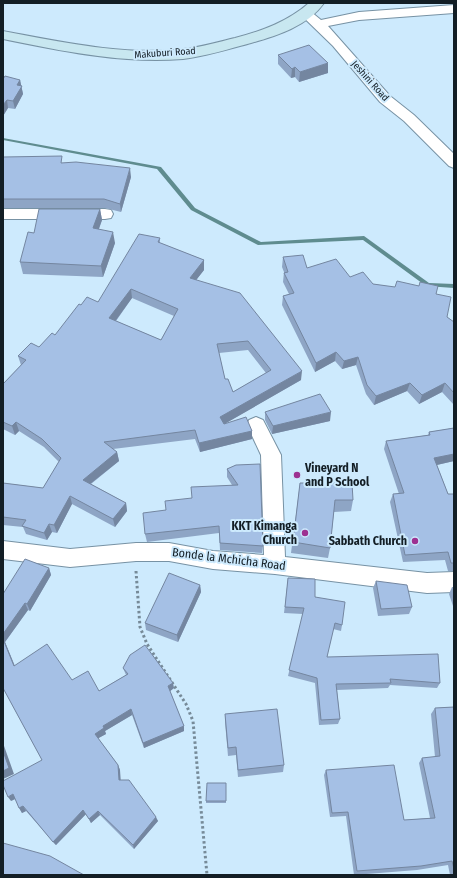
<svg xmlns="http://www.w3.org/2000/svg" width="457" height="878" font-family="'Fira Sans Condensed',sans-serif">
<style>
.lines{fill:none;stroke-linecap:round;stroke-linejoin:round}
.stream{fill:#5f8c8f;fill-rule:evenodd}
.street-casing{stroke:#7792a4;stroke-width:2}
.secondary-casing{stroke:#7792a4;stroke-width:2}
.path{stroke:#768a98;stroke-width:3;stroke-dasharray:2.5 2.5;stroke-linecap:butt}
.street{fill:#fff;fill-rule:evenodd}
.secondary{fill:#c8e7f0;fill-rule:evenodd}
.wall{fill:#8ea5c5;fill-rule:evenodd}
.shaded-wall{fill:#7486a0}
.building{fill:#a5c0e5;stroke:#7486a0;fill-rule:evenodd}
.poi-dot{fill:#9d3191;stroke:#cdeafd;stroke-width:1.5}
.labels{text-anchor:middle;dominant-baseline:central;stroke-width:4;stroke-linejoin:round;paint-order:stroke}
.far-street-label{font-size:10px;fill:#131e25;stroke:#cdeafd}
.poi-label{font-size:12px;font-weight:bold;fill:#131e25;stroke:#cdeafd;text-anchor:end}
.street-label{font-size:12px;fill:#131e25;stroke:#cdeafd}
</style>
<rect width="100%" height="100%" fill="#cdeafd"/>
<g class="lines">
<!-- stream -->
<path class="stream" d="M3,138L161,167L195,208L261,242L364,236L429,283L454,284V288L426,286L363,240L258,245L191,210L157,169L3,140Z"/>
<defs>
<path id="street" d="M454,5V13L359,20L328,26L390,96L414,115L454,154V168L449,166L404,121L380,102L333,46L300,14L302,11H310L321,20L359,12Z
M3,209H105L111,210L113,214L111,218L105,219H3Z
M256,417L263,420L281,455L285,557L427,573L454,572V592L427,593L275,574L213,569L169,561H136L70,567L3,559V541L70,549L136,543H169L213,551L264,555L261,455L247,425L249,420Z"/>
<path id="secondary" d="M309,3H324C308,26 276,36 251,43C229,49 206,56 183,59C123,64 62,51 3,39V31C62,42 124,56 184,49C202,47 218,42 235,38C262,31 287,22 309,3Z"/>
</defs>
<!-- street casing -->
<use href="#street" class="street-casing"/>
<!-- secondary casing -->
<use href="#secondary" class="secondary-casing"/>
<!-- path -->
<path class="path" d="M136,571L140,627L147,644L186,704L193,721L207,875"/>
<!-- street -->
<use href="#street" class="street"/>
<!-- secondary -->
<use href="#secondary" class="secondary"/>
</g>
<!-- wall -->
<path class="wall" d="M278,55L328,73L299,82L295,77L291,78L278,64Z
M3,79L20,80L23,94L15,109L8,108L3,116Z
M3,157L63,163L131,177L121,212L105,208H3Z
M100,209L102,220L99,229L115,243L103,277L23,274L20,262L34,233Z
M160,238V243L204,260V270L196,280L301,380L224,424L252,431V439L200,452L195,439L113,449L117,452L119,461L91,484L126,503L127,511L115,527L72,504L57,533L52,532L47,540L26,534L23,527L3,525V483L43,488L59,462L44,447L19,431L15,435L3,429V384L21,365L18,356L39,347L55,335L81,305L98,302ZM132,298L174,316L161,340L116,321ZM248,350L266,373L233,392L225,379L219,353Z
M283,257L307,268L350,277L373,284L436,294L447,317L454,322V405L442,392L419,404L407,391L374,405L366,394L356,365L342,369L335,361L315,372L282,305L283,296L289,294L283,282L284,272L282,267Z
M265,412L330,421L272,434L265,420Z
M454,428V461L437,465L448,494H454V571H448L445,560L403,562L390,502L393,494H399L384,449L386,441L428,435L429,432Z
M236,465L263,546L262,553L220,550L219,533L147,542L145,534L166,510L192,498L232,485L227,477V469Z
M300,483L353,500L351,511L334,512L330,548L328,558L291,553Z
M49,568L51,575L30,611L28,610L5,642L15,666L72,680L99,691L126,675L123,668L174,688L170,691L184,726V731L144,748L132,715L105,731L106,734L98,738L118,765L120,770V780L158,821L134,849L100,815L91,823L86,814L56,845L26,811L22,813L15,799L11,801L42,760L3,688V594Z
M288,578L315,597L342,625L341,631L333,629L327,657L440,683L437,688L390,685L388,688L337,690L340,719L338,724L319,725L315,683L288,676L303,614L284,613Z
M376,581L412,607L409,614L378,616L373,588Z
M200,585L201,592L178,642L146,630L145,623Z
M452,587H454V609L449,594Z
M454,707V875H450L448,865L417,870L354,875L346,816L330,817L324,775L326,770L404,820L430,818L419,763L422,758L435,757L431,714L435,708Z
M225,714L284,765L283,772L238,777L236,755L228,756L225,722Z
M226,783V803H206V801Z"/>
<!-- shaded-wall -->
<path class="shaded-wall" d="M328,63V73L299,82L300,72Z
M295,67V77L291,78L292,69Z
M20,80L23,94L15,109L13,101L17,85Z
M7,100L8,108L3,116V105Z
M130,168L131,177L121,212L120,204Z
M100,209L102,220L95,239L93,228Z
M113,232L115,243L103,277L101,266Z
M204,260V270L190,288V278Z
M131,289L132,298L111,327L109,318Z
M336,352L335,361L315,372L316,363Z
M358,357L356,365L342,369L344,361Z
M302,371L301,380L221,426L220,417Z
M410,383L407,391L374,405L376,396Z
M445,383L442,392L419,404L422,395Z
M331,412L330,421L272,434L273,426Z
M16,422L19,431L15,435L12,426Z
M252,431V439L200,452L199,443Z
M117,452L119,461L85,488L83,480Z
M454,454V461L432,466L434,458Z
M70,496L72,504L57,533L54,525Z
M126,503L127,511L115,527L113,519Z
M49,524L52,532L47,540L44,533Z
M49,568L51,575L30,611L27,604Z
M200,585L201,592L178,642L177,635Z
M25,603L28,610L5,642L17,672L14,666L3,639V634Z
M173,683L174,688L169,692L168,686Z
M131,709L132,715L105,731L106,734L97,739L95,734L103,726Z
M184,726V731L144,748L143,743Z
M3,743L14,774L3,779Z
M118,765L120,770L121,784L119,780Z
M13,794L17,798L11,801L8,797Z
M23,806L26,811L22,813L19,808Z
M83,810L86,814L56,845L53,842Z
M98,811L100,815L91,823L89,819Z
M156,817L158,821L134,849L133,845Z"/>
<!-- building -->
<path class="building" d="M309,45L328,63L300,72L295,67L292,69L278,55Z
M5,76L20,80L17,85L22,86L13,101L7,100L3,105V79Z
M62,156L61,163L76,162L130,168L120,204L104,199H3V157Z
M39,209H100L93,228L113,232L101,266L20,262L28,232L34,233Z
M139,234L160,238L158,242L204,260L190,278L240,293L302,371L220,417L224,424L246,417L252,431L199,443L195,430L104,442L117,452L83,480L126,503L113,519L70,496L54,525L49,524L44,533L22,526L26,520L3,517V483L43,488L61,458L42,439L16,422L12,426L3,422V384L26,360L18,356L31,343L39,347L52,333L55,335L79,304L81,305L87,297L98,302ZM131,289L178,309L161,340L109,318ZM248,341L271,370L233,392L228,379H225L217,344Z
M303,255L307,268L336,259L350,277L363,272L373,284L395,287L397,281L419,286L420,282L438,286L436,294L451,297L447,317L454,322V393L445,383L422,395L410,383L376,396L367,385L358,357L344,361L336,352L316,363L283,296L294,293L284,273L288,272L283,257Z
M320,394L331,412L273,426L265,412Z
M454,428V454L434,458L448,494H454V563H451L448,552L405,555L393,494L404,493L386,441L430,435L429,432Z
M260,464L263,546L220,543L219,526L145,534L143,513L166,510L165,501L192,498L191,487L238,485L227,469L236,465Z
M300,483H352L353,500H335L330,548L293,542Z
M25,559L49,568L27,604L25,603L3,634V594Z
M169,573L200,585L177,635L145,623Z
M288,578L315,579V597L345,602L342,625L335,623L327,657L438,654L440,683L390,679L391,683L336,684L340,719L321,720L317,678L289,670L304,608L285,607Z
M376,581L407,585L412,607L381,609Z
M3,639L14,666L47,644L72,680L88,671L99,691L128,674L123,668L130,655L145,645L173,683L168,686L184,726L143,743L131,709L103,726L104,728L95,734L118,765L119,780H129L156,817L133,845L98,811L89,819L83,810L53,842L23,806L19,808L13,794L8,797L3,785V781L42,760L3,688Z
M454,707V869L452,861L421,866L357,871L348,812L332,813L326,770L394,765L404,820L435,818L422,758L440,756L435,708Z
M277,709L284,765L238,770L236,747L228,748L225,714Z
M3,751L9,768L3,771Z
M207,783H226V801H206Z
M3,843L50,856L84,875H3Z"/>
<!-- markers -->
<g class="poi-dot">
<circle cx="297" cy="475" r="4"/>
<circle cx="305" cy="533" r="4"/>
<circle cx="415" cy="541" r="4"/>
</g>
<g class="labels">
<!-- far-street labels -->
<g class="far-street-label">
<text transform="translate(165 53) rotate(-4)">Makuburi Road</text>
<text transform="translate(370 81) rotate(48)">Jeshini Road</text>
</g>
<!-- poi labels -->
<g class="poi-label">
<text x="305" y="468" text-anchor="start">Vineyard N<tspan x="305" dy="14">and P School</tspan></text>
<text x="297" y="526">KKT Kimanga<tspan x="297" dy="14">Church</tspan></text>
<text x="407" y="541">Sabbath Church</text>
</g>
<!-- street labels -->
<g class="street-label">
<text transform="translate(229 559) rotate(7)">Bonde la Mchicha Road</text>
</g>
</g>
<!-- border -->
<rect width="457" height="878" fill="none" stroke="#131e25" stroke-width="8"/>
</svg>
